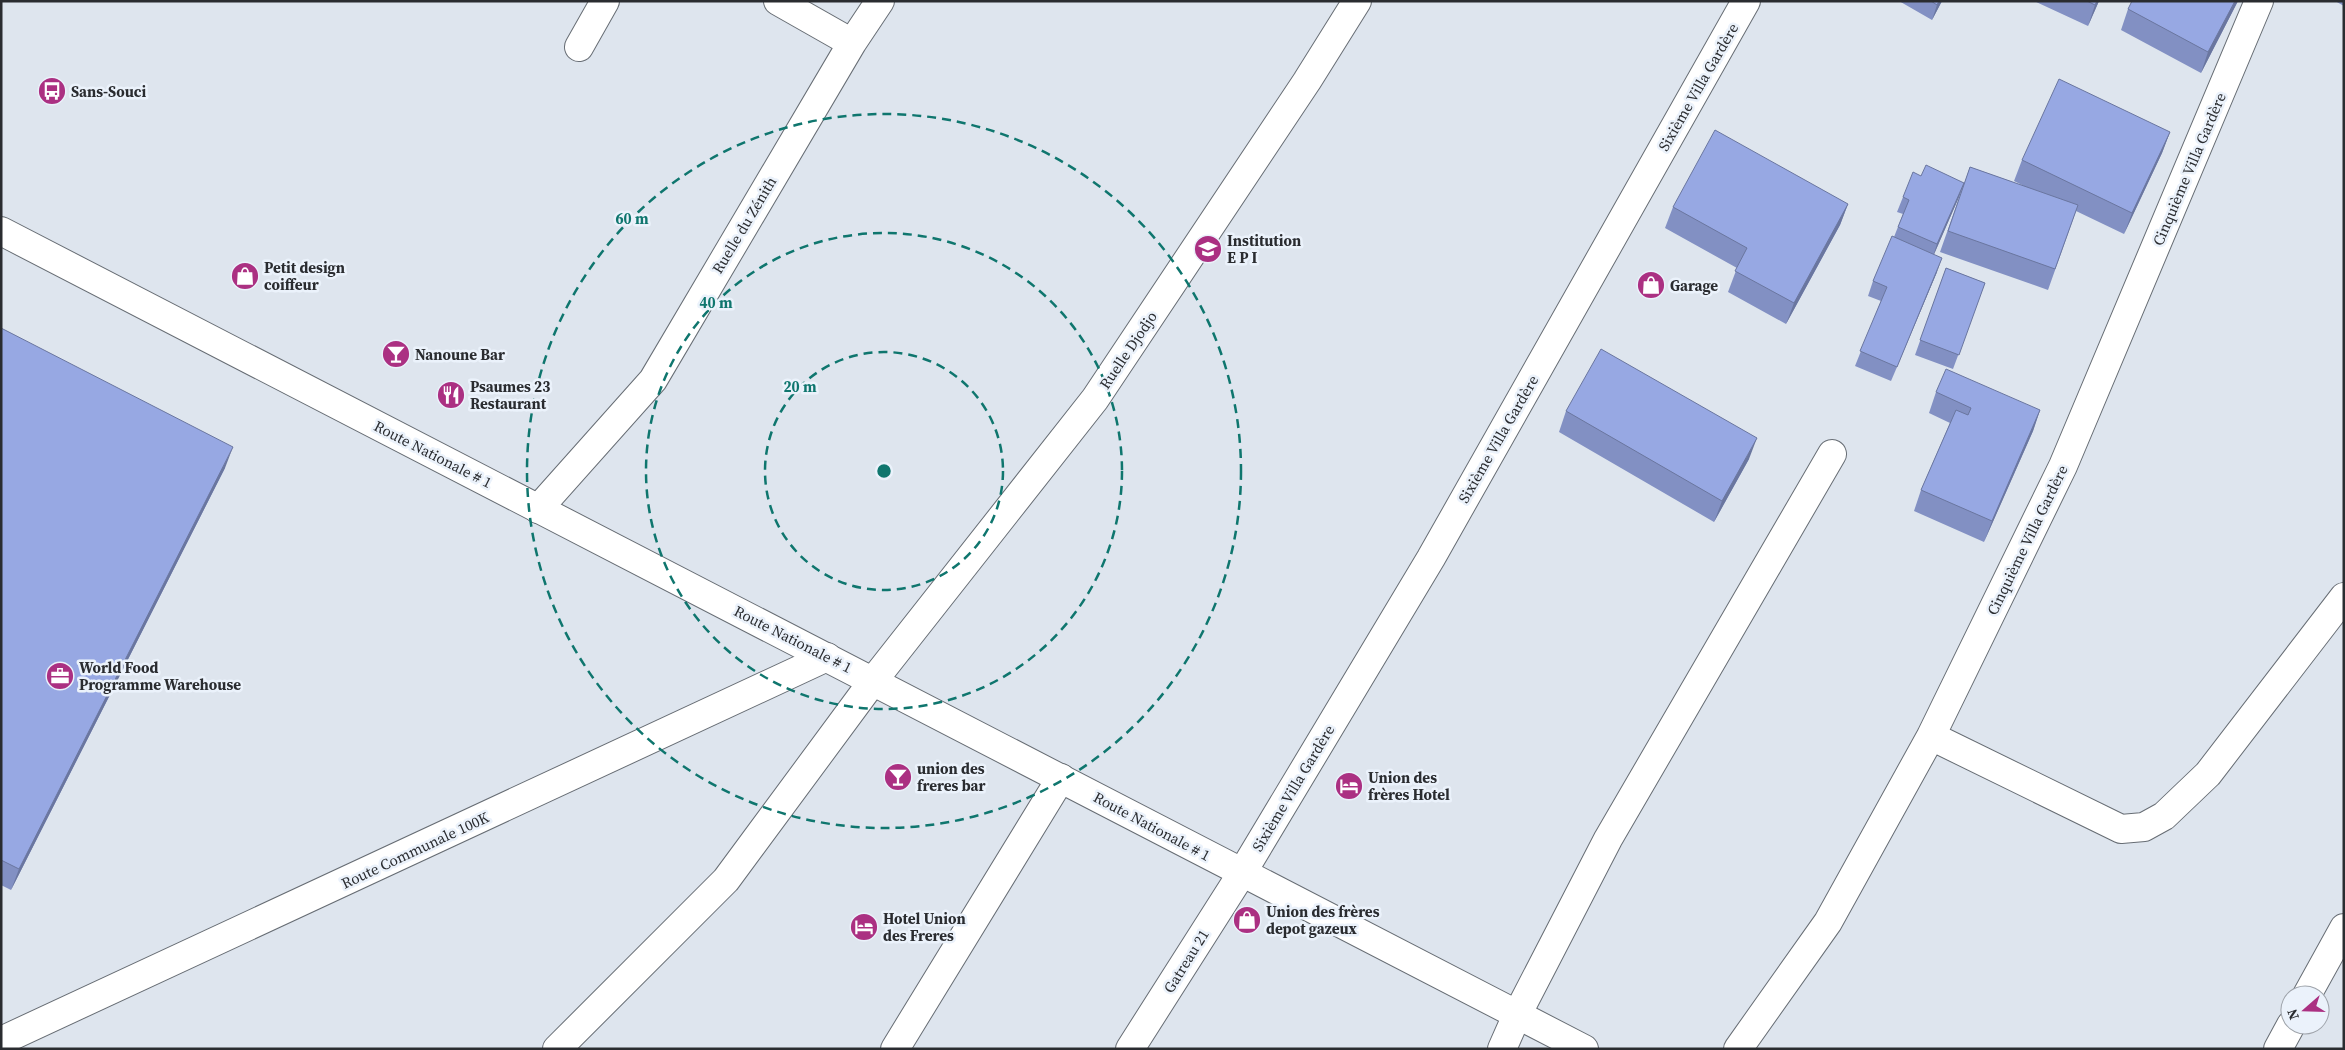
<svg xmlns="http://www.w3.org/2000/svg" width="2345" height="1050" font-family="'Source Serif 4',serif">
<style>
.lines{fill:none;stroke-linecap:round;stroke-linejoin:round}
.minor-casing{stroke:#676d74;stroke-width:30}
.major-casing{stroke:#676d74;stroke-width:30}
.minor{stroke:#fff;stroke-width:28}
.major{stroke:#fff;stroke-width:28}
.wall{fill:#8290c3}
.shaded-wall{fill:#6a769f}
.building{fill:#97a8e3;stroke:#6a769f}
.ring{fill:none;stroke:#0f766e;stroke-width:2.5;stroke-dasharray:9 6}
.labels{text-anchor:middle;dominant-baseline:central;stroke-width:5;stroke-linejoin:round;paint-order:stroke}
.street-label{font-size:15px;fill:#2a2c30;stroke:#ebf2fb}
.poi-label{font-size:15px;font-weight:bold;fill:#2a2c30;stroke:#ebf2fb;text-anchor:start}
.centre{fill:#0f766e;stroke:#ebf2fb;stroke-width:2.5}
.ring-label{font-size:15px;text-anchor:middle;font-weight:bold;fill:#0f766e;stroke:#ebf2fb;stroke-width:5;stroke-linejoin:round;paint-order:stroke}
</style>
<rect width="100%" height="100%" fill="#dee5ee"/>
<g class="lines">
<defs>
<path id="minor" d="M778,1L852,43
M579,47L605,1
M538,509L653,380L852,43L880,1
M1931,736L2121,829L2144,827L2164,816L2208,774L2344,597
M2307,995L2344,928
M1,1041L827,657
M557,1049L726,880L873,681L1095,399L1307,81L1357,1
M895,1049L1061,778
M1130,1049L1242,873L1431,558L1746,1
M1502,1049L1517,1015L1608,839L1832,454
M1738,1049L1828,922L1931,736L2063,466L2259,1
M2278,1049L2291,1025"/>
<path id="major" d="M1,231L1584,1049"/>
</defs>
<!-- minor casing -->
<use href="#minor" class="minor-casing"/>
<!-- major casing -->
<use href="#major" class="major-casing"/>
<!-- minor -->
<use href="#minor" class="minor"/>
<!-- major -->
<use href="#major" class="major"/>
</g>
<!-- wall -->
<path class="wall" d="M1899,1H1942L1932,20Z
M2034,1H2099L2088,26Z
M2238,1L2201,73L2121,30L2128,9Z
M2335,1H2344V6Z
M2170,132L2162,153L2124,234L2076,211L2048,290L1940,252L1970,167L2024,186L2014,181L2022,160Z
M1921,176L1964,183L1959,197L1934,254L1937,272L1891,381L1855,366L1881,301L1868,296L1873,281L1894,237L1903,214L1897,212L1903,197Z
M1848,204L1840,225L1786,324L1728,292L1737,268L1665,228L1673,207Z
M1946,268L1985,283L1953,369L1915,355Z
M1,328L225,468L11,890L1,885Z
M1936,392L2040,410L2033,431L1984,542L1914,511L1921,490L1950,423L1929,413Z
M1566,411L1749,459L1714,522L1559,432Z"/>
<!-- shaded-wall -->
<path class="shaded-wall" d="M1939,1H1942L1932,20L1937,5Z
M2097,1H2099L2088,26L2095,5Z
M2235,1H2238L2201,73L2208,52Z
M2170,132L2162,153L2124,234L2132,213Z
M1964,183L1959,197L1932,259L1937,244Z
M1848,204L1840,225L1786,324L1794,303Z
M1942,258L1937,272L1891,381L1897,367Z
M2040,410L2033,431L1984,542L1992,521Z
M1757,438L1749,459L1714,522L1722,501Z
M233,447L225,468L11,890L19,869Z"/>
<!-- building -->
<path class="building" d="M1931,1H1939L1937,5Z
M2087,1H2097L2095,5Z
M2132,1H2235L2208,52L2128,9Z
M2059,79L2170,132L2132,213L2022,160Z
M1715,130L1848,204L1794,303L1735,271L1747,248L1673,207Z
M1926,165L1964,183L1937,244L1898,227L1909,200L1903,197L1913,172L1921,176Z
M1970,167L2078,205L2055,269L1948,231Z
M1892,236L1942,258L1897,367L1860,351L1887,287L1873,281Z
M1946,268L1985,283L1959,355L1920,340Z
M1,328L233,447L19,869L1,860Z
M1601,349L1757,438L1722,501L1566,411Z
M1946,369L2040,410L1992,521L1921,490L1956,410L1968,415L1971,408L1936,392Z"/>
<!-- distance rings -->
<g class="ring">
<circle cx="884" cy="471" r="119"/>
<circle cx="884" cy="471" r="238"/>
<circle cx="884" cy="471" r="357"/>
</g>
<!-- icons -->
<defs>
<symbol id="bus-disc" viewBox="-11 -11 22 22"><circle r="9.5" fill="#ab3082" stroke="#ebf2fb"/><path d="M-5-6H5V4H4V6H2V4H-2V6H-4V4H-5ZM-3.5-4V0h7V-4ZM-3.5 1.2v1.5H-2V1.2ZM2 1.2v1.5H3.5V1.2Z" fill="#fff"/></symbol>
<symbol id="school-disc" viewBox="-11 -11 22 22"><circle r="9.5" fill="#ab3082" stroke="#ebf2fb"/><path d="M0-5L7-2L0 1L-7-2ZM-4 1L0 2.5L4 1V4Q0 6-4 4Z" fill="#fff"/></symbol>
<symbol id="shop-disc" viewBox="-11 -11 22 22"><circle r="9.5" fill="#ab3082" stroke="#ebf2fb"/><path d="M-5-2.5h2.3a2.7 3.5 0 0 1 5.4 0H5L5.5 6h-11ZM-1.5-2.5h3a1.5 2.3 0 0 0-3 0Z" fill="#fff"/></symbol>
<symbol id="bar-disc" viewBox="-11 -11 22 22"><circle r="9.5" fill="#ab3082" stroke="#ebf2fb"/><path d="M-6-5H6L.8 .8V4.5H3.5V6h-7V4.5H-.8V.8Z" fill="#fff"/></symbol>
<symbol id="restaurant-disc" viewBox="-11 -11 22 22"><circle r="9.5" fill="#ab3082" stroke="#ebf2fb"/><path d="M-5-6h1v4h1v-4h1v4h1v-4h1v5L-1.5 .5V6h-2V.5L-5-1ZM5-6V6H3V1.5H1.5Q1.5-4 5-6Z" fill="#fff"/></symbol>
<symbol id="office-disc" viewBox="-11 -11 22 22"><circle r="9.5" fill="#ab3082" stroke="#ebf2fb"/><path d="M-6-3h4V-5.5h4V-3h4V5H-6ZM-1-4.5V-3h2v-1.5ZM-6 0V1H6V0Z" fill="#fff"/></symbol>
<symbol id="hotel-disc" viewBox="-11 -11 22 22"><circle r="9.5" fill="#ab3082" stroke="#ebf2fb"/><path d="M-6-4.5h1.5V1H6V5H4.5V3h-9V5H-6ZM-4 0a1.8 1.8 0 1 1 3.6 0ZM.5 0V-2.5h3Q6-2.5 6 0Z" fill="#fff"/></symbol>
</defs>
<g fill-rule="evenodd">
<use href="#bus-disc" x="36" y="75" width="32" height="32"/>
<use href="#school-disc" x="1192" y="233" width="32" height="32"/>
<use href="#shop-disc" x="229" y="260" width="32" height="32"/>
<use href="#shop-disc" x="1635" y="269" width="32" height="32"/>
<use href="#bar-disc" x="380" y="338" width="32" height="32"/>
<use href="#restaurant-disc" x="435" y="379" width="32" height="32"/>
<use href="#office-disc" x="44" y="660" width="32" height="32"/>
<use href="#bar-disc" x="882" y="761" width="32" height="32"/>
<use href="#hotel-disc" x="1333" y="770" width="32" height="32"/>
<use href="#shop-disc" x="1231" y="904" width="32" height="32"/>
<use href="#hotel-disc" x="848" y="911" width="32" height="32"/>
</g>
<g class="labels">
<!-- street labels -->
<g class="street-label">
<text transform="translate(1698 87) rotate(-60)">Sixième Villa Gardère</text>
<text transform="translate(2189 169) rotate(-67)">Cinquième Villa Gardère</text>
<text transform="translate(744 225) rotate(-59)">Ruelle du Zénith</text>
<text transform="translate(1128 350) rotate(-56)">Ruelle Djodjo</text>
<text transform="translate(1498 439) rotate(-60)">Sixième Villa Gardère</text>
<text transform="translate(433 454) rotate(27)">Route Nationale # 1</text>
<text transform="translate(2027 540) rotate(-64)">Cinquième Villa Gardère</text>
<text transform="translate(793 639) rotate(27)">Route Nationale # 1</text>
<text transform="translate(1293 788) rotate(-59)">Sixième Villa Gardère</text>
<text transform="translate(1152 826) rotate(28)">Route Nationale # 1</text>
<text transform="translate(415 850) rotate(-25)">Route Communale 100K</text>
<text transform="translate(1186 961) rotate(-58)">Gatreau 21</text>
</g>
<!-- poi labels -->
<g class="poi-label">
<text x="71" y="91">Sans-Souci</text>
<text x="1227" y="240">Institution<tspan x="1227" dy="17">E P I</tspan></text>
<text x="264" y="267">Petit design<tspan x="264" dy="17">coiffeur</tspan></text>
<text x="1670" y="285">Garage</text>
<text x="415" y="354">Nanoune Bar</text>
<text x="470" y="386">Psaumes 23<tspan x="470" dy="17">Restaurant</tspan></text>
<text x="79" y="667">World Food<tspan x="79" dy="17">Programme Warehouse</tspan></text>
<text x="917" y="768">union des<tspan x="917" dy="17">freres bar</tspan></text>
<text x="1368" y="777">Union des<tspan x="1368" dy="17">frères Hotel</tspan></text>
<text x="1266" y="911">Union des frères<tspan x="1266" dy="17">depot gazeux</tspan></text>
<text x="883" y="918">Hotel Union<tspan x="883" dy="17">des Freres</tspan></text>
</g>
</g>
<circle cx="884" cy="471" r="8" class="centre"/>
<g class="ring-label">
<text x="632" y="224">60 m</text>
<text x="716" y="308">40 m</text>
<text x="800" y="392">20 m</text>
</g>
<!-- border -->
<rect width="2345" height="1050" fill="none" stroke="#2a2c30" stroke-width="5"/>
<!-- north arrow -->
<g transform="translate(2305 1010) rotate(250)"><circle r="24" fill="#ebf2fb" stroke="#9ea3aa"/>
<path d="M0-4L9 19L0 12L-9 19Z" fill="#ab3082"/>
<text y="-8" font-size="14" font-weight="bold" text-anchor="middle" fill="#2a2c30">N</text>
</g>
</svg>
